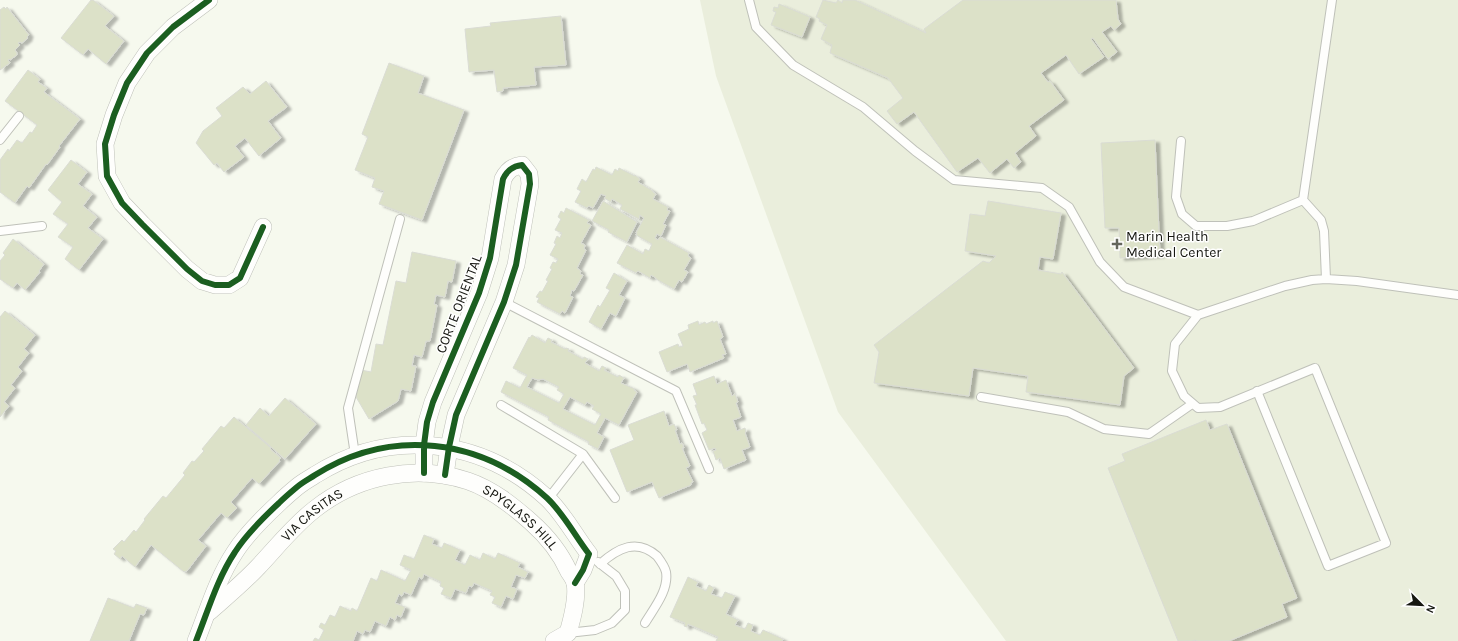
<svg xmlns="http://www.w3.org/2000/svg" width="1458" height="641" font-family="Karla,sans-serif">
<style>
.built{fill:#eaeedc}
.building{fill:#dce1c8;stroke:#dadcd4;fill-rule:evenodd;filter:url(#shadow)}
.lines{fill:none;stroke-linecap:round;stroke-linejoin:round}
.lane-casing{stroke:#bfc1b9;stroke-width:10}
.street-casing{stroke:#bfc1b9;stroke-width:18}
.lane{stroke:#fefefc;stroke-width:8}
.street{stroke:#fefefc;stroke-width:17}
.cycleway-casing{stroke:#fff;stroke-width:8}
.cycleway{stroke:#1b5e20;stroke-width:6}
.poi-dot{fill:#64665e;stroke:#fff;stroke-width:1.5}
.labels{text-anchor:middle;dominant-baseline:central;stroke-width:3;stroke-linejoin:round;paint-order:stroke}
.poi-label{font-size:14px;fill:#161711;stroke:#fff;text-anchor:start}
.street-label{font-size:14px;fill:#161711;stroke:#fff}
</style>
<defs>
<filter id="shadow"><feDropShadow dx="4.5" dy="2.5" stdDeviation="1" flood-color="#0004"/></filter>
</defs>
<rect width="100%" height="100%" fill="#f6f9ee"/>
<!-- built -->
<path class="built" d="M700,0H1458V641H1006L838,412L716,76Z"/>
<!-- building -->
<path class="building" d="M91,0H93L114,16L105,26L124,41L106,64L88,49L83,55L61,38Z
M823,0L836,3L838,0L842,3L843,0H855L926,33L924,29L963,0H1116L1118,19L1121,24L1114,30L1111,26L1102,32L1117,52L1108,59L1093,38L1091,39L1104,57L1079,74L1066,55L1041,73L1048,82L1050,81L1064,100L1029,126L1036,136L1015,153L1021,162L1014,168L1007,159L990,173L978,158L957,172L914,112L897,124L887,111L903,98L888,78L830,53L832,45L821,39L827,25L819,21L820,19L816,17Z
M779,4L810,17L802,37L771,25L776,12L773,11L774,7L778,8Z
M4,7L6,9L7,7L29,35L27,37L28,38L22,43L20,42L18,43L20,45L15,50L17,53V55L10,60L9,59L8,60L10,63L0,70V10Z
M561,16L566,65L534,67L536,85L503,88V91L497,92L494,70L469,72L465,29L491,26L490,23Z
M389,63L424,76L418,93L464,110L422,220L379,204L384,191L372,187L375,178L355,170L368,137L362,134Z
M28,70L40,79L38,82L47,88L44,92L80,119L59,146L60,147L47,165L46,164L29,188L27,186L15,203L0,192V160L8,149L9,151L17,140L22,143L30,132L32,133L37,125L5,101Z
M266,81L287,107L268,121L281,138L259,156L245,138L235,146L244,157L224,172L217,163L214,165L196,143L203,131L222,116L216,108L243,87L250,94Z
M1155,140L1160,255L1120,258L1119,228H1105L1101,143Z
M71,160L87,172L78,184L92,194L83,206L97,217L88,228L103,239L79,270L65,259L73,247L58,237L68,224L53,214L62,202L48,190Z
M596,167L612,175L615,169L618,171L619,168L635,176V175L640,179L638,182L653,191V192L656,194L653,199L668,207L667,210L670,211L663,224L666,225L661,236L657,234L655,238L658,240L660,237L689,253L688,256L691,258L684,270L688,272L682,282L679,280L674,289L656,279V278L651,275L650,278L638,271L636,273L617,263L627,245L643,254L645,249L649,251L652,244L636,235L637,233H636L644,218L640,215L639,219L620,209L622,205L612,199L611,202L604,198L606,196L601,194L593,208L589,206L587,208L575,202L581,191L577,189L582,179L586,182L593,169L595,170Z
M603,201L637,222L627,242L608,232L609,230L592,221Z
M988,201L1061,213L1053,259L1040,257L1038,270L1061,274L1062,272L1134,368L1124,376L1120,405L1026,392L1028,376L973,368L969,396L874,383L879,352L874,345L983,261L989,263L996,256L965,251L970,214L985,216Z
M566,208L589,220L587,223L591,225L581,243L585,245L584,249L586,250L577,268L581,271L580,274L583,275L574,291L572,290L570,296L573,297L565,313L562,311L560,314L537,302L539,298L536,297L540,291L542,292L548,281L546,280L552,269L550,268L553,262L556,263L558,259L550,255L556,244L554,243L557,236L560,238L562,233L555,230L561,219L558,217L561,211L564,213Z
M13,239L44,264L39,271L40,272L25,290L17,283L13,288L0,279V261L5,255L3,253Z
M412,252L456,261L452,282L448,281L445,297L436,295L434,304L437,305L430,341H426L422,357L414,355L412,366H416L411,391L401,389L398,401L369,419L356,397L361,370L371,372L376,344L383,345L396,281L406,283Z
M614,273L627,281L619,295L625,298L616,316L610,313L601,329L589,322L598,305L600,307L610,290L606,288Z
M5,311L35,335L24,349L29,353L18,367L22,371L11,385L15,388L4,402L9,406L0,417V317Z
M698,321L699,325L705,322L706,324L713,321V323L717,321L723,337L720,339L726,354L722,355L724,358L690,372L687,364L667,372L659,352L678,344L679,347L683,346L678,334L689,329L688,325Z
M532,335L545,343L548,338L552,340L551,342L565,349L566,348L569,349L568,351L583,359L584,357L588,359L585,363L599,371L602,366L606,368L604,370L618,377L619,375L624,378L621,383L635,389L634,390L637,392L619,425L605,418L597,433L604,437L598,449L588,444L589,442L548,420L549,417L501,392L506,381L520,388L527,375L513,368L529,337L530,338ZM532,378L538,380L543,379L559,387L557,390L564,394L559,403L527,387ZM570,397L585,405L587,402L594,406L592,409L601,414L595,425L563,409Z
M714,376L717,384L726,380L732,396L735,394L738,402L736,403L741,417L733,420L737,431L745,428L746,432L745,433L750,447L742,450L746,460L724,469L720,458L716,460L713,451L716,450L715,448L709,450L702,433L707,430L704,423L702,424L695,405H697L693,396L697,395L693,384Z
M285,398L316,424L285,459L246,425L260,408L269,416Z
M664,411L669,426L674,424L677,430H675L680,444L682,443L684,448H682L690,466L686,468L693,482L691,483V485L659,498L652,482L627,492L610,450L634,440L628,425Z
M234,417L271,448L270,449L281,458L279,460L280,461L259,484L252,478L231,502L237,508L227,518L221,513L198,540L206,546L187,571L184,572L151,545L135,567L122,556L120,559L114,554L116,551L113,549L122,540L124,542L134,530L136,532L145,520L144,519L163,496L166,498L185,475L183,473L192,461L194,462L204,451L202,449L221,426L224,428Z
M1206,420L1210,430L1227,424L1297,598L1282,604L1287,617L1229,641H1196V640L1192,641H1178L1108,468L1125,461L1122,454Z
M424,535L434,539L432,544L442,548L444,543L460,550L455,560L465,565L470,555L480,560L483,553L495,559L498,553L520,563L518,567L528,572L525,578L516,575L511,587L517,589L513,599L506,596L501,607L492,603L495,597L490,595L492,591L474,583L472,587L469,586L466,593L455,589L451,598L441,594L444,588L440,586L441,582L424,574L422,579L419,577L411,595L404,592L402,596L399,594L395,603L405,607L401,617L397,615L395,620L390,617L386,626L375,621L370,632L365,630L363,634L357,631L353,641H313L315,638L319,640L324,630L319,627L321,623L325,625L330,615L335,617L340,606L351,611L352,608L357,611L371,578L377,581L381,570L405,581L411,570L400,565L404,555L414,559Z
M688,577L698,582L696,586L706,591L709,585L714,588L711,594L722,598L725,592L735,596L726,614L738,620L735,625L745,629L748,623L753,625L751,631L760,635L763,630L783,639L782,641H716L718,637L688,624L687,627L684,626L685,623L670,617Z
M108,598L134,608L136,604L147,608L144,615L140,614L129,641H90Z"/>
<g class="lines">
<defs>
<path id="lane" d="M749,0L756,27L793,65L863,107L915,151L954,180L1042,188L1069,207L1100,262L1124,287L1198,315L1285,286L1312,280L1326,279
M0,140L19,116
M1181,141L1176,197L1182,214L1196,226H1227L1253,221L1303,200
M1303,200L1321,220L1324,231L1326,279L1357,281L1458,295
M1303,200L1332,0
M0,231L42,226
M504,302L676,391L709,469
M1198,315L1175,344L1172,371L1184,396L1198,408L1220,407L1315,368L1386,543L1328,566L1257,391
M981,397L1068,412L1104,429L1149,434L1192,404
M501,405L583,454L548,499
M583,454L615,498
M355,455L348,408L400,219
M600,564C618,548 637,538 657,556C660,560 665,567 666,572C669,590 654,608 645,623
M568,633L595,630L612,623L625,610V591L616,576L598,562"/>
<g id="street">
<path d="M209,0L173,27L147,53L127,83L114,115L105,144L107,176L122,203L142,224L187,269L202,281L215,285H229L240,278L263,227"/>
<path d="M424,473V445L427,422L433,402L479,293L490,258L503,179C507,171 512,166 522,165L529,174L530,184L516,265L504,302L456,415L449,447L445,475"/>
<path id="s1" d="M209,612C226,597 243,583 258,567C277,547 293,526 315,509C358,475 416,464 468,481C492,489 513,506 531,522C548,537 560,552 569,572C571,575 574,579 575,583C578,598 572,619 568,633L554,641"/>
<path d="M196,641C208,611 217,579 235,552C245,536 265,516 279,503C285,497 291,492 297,487C303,482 309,479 315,475C391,427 481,438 547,498C564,514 575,536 589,554L583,570L575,583"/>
</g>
</defs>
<!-- lane casing -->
<use href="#lane" class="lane-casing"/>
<!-- street casing -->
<use href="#street" class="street-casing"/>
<!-- lane -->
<use href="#lane" class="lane"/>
<!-- street -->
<use href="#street" class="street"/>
<defs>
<path id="cycleway" d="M209,0L173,27L147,53L127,83L114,115L105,144L107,176L122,203L142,224L187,269L202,281L215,285H229L240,278L263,227
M424,473V445L427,422L433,402L479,293L490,258L503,179C507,171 512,166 522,165L529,174L530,184L516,265L504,302L456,415L449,447L445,475
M196,641C208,611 217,579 235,552C245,536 265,516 279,503C285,497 291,492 297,487C303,482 309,479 315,475C391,427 481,438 547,498C564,514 575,536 589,554L583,570L575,583"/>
</defs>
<!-- cycleway casing -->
<use href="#cycleway" class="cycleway-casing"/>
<!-- cycleway -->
<use href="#cycleway" class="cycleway"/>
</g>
<!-- markers -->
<path class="poi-dot" d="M1115 238h4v4h4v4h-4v4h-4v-4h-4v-4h4z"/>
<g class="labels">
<!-- poi labels -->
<g class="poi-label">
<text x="1126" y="236">Marin Health<tspan x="1126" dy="16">Medical Center</tspan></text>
</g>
<!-- street labels -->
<g class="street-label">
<text transform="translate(459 304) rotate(-69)">CORTE ORIENTAL</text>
<text stroke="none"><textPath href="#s1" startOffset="142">VIA CASITAS</textPath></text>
<text stroke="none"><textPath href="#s1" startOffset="374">SPYGLASS HILL</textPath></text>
</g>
</g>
<!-- north arrow -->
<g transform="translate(1422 605) rotate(114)" stroke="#ffffff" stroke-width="3" paint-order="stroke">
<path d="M0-3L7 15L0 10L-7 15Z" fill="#161711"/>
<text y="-6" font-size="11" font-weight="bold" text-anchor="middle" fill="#161711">N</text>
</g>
</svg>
